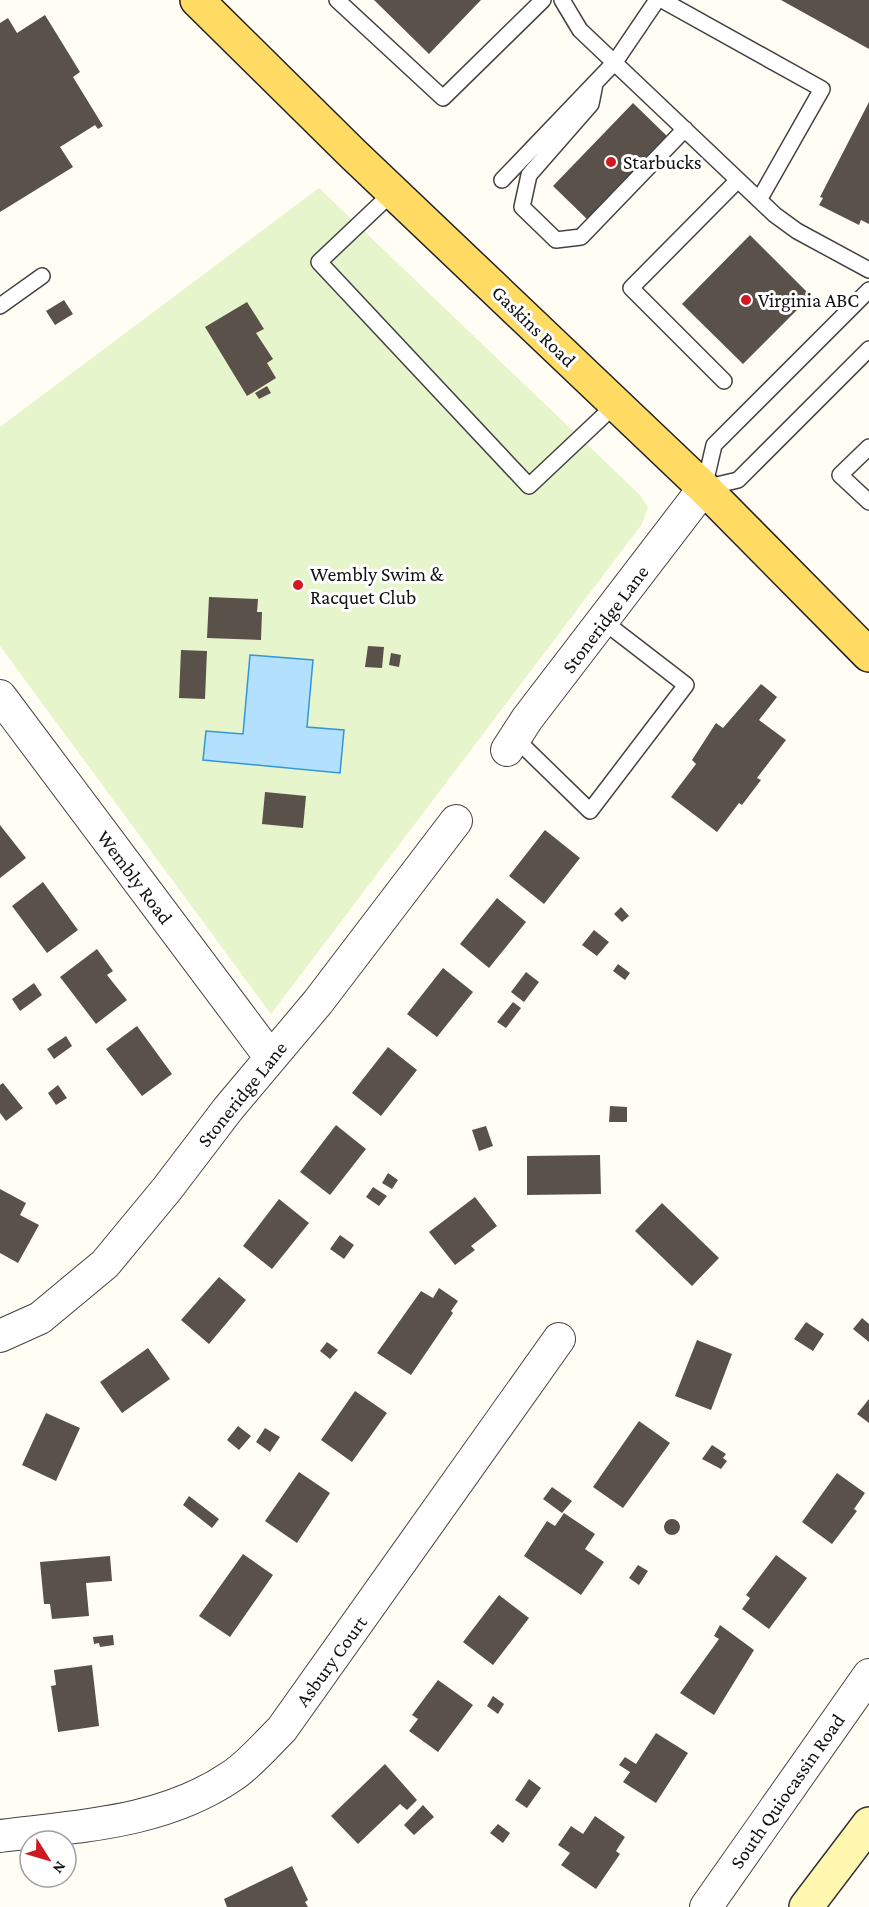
<svg xmlns="http://www.w3.org/2000/svg" width="869" height="1907" font-family="'Crimson Pro',serif">
<style>
.pitch{fill:#e6f5cb}
.water{fill:#b3e0fc;stroke:#3296db;stroke-width:1.5}
.building{fill:#5a514b}
.lines{fill:none;stroke-linecap:round;stroke-linejoin:round}
.lane-casing{stroke:#434343;stroke-width:18}
.street-casing{stroke:#434343;stroke-width:34}
.secondary-casing{stroke:#323232;stroke-width:36}
.primary-casing{stroke:#212121;stroke-width:36}
.lane{stroke:#fff;stroke-width:15}
.street{stroke:#fff;stroke-width:32}
.secondary{stroke:#fff7af;stroke-width:33}
.primary{stroke:#ffdb64;stroke-width:33}
.poi-dot{fill:#d01920;stroke:#fff;stroke-width:2}
.labels{text-anchor:middle;dominant-baseline:central;stroke-width:6;stroke-linejoin:round;paint-order:stroke}
.poi-label{font-size:20px;fill:#101010;stroke:#fff;text-anchor:start}
.street-label{font-size:20px;fill:#101010;stroke:#fff}
</style>
<rect width="100%" height="100%" fill="#fffdf4"/>
<!-- pitch -->
<path class="pitch" d="M319,188L640,495L648,507L642,524L271,1014L0,646V427Z"/>
<!-- water -->
<path class="water" d="M250,655L313,660L307,727L344,730L340,773L203,760L206,731L243,734Z"/>
<!-- building -->
<path class="building" d="M374,0H481L429,54Z
M781,0H869V49Z
M45,15L80,72L73,77L103,126L98,129L95,125L60,147L73,167L0,212V23L8,18L17,33Z
M869,102V224L861,220L859,225L819,205L823,198L820,197Z
M633,103L669,138L589,221L553,186Z
M750,235L811,296L743,364L682,304Z
M64,300L73,314L55,325L46,311Z
M247,302L264,329L256,333L273,359L267,363L276,378L247,396L205,327Z
M267,386L271,393L259,399L255,393Z
M209,597L258,599L257,612H262L261,640L207,638Z
M368,646L384,647L382,668L365,667Z
M181,650L207,651L205,699L179,698Z
M391,653L401,655L399,667L389,665Z
M761,684L777,697L759,720L786,740L757,778L761,780L742,805L739,803L717,832L671,797L696,764L692,760L716,723L723,728Z
M265,792L306,796L303,828L262,824Z
M0,825L26,858L0,878Z
M545,830L580,858L544,904L509,876Z
M43,882L78,930L47,953L12,906Z
M497,898L526,922L489,968L460,944Z
M621,907L629,916L622,922L614,914Z
M594,930L609,942L597,956L582,945Z
M97,949L113,971L107,975L127,1000L96,1024L60,977Z
M618,964L630,973L625,980L613,971Z
M443,968L473,992L437,1037L407,1014Z
M526,972L539,982L524,1002L511,992Z
M34,983L42,995L20,1011L12,999Z
M513,1002L521,1008L506,1028L497,1022Z
M137,1026L172,1074L142,1096L106,1049Z
M66,1036L72,1046L54,1059L47,1049Z
M388,1047L417,1070L381,1116L352,1093Z
M3,1083L23,1108L6,1121L0,1113V1085Z
M58,1085L67,1098L56,1105L48,1093Z
M610,1106L627,1107V1122H609Z
M336,1125L366,1149L330,1195L300,1172Z
M486,1126L493,1146L479,1151L472,1130Z
M600,1155L601,1194L527,1195V1156Z
M388,1173L398,1180L392,1189L382,1183Z
M373,1187L387,1196L379,1206L366,1197Z
M0,1189L26,1203L20,1215L39,1225L18,1263L0,1253Z
M475,1197L497,1226L471,1246L475,1250L455,1265L429,1232Z
M279,1199L309,1223L272,1269L243,1246Z
M662,1203L719,1258L692,1286L635,1231Z
M340,1235L354,1245L344,1259L330,1249Z
M219,1277L246,1300L209,1344L181,1320Z
M439,1288L458,1301L451,1311L453,1313L411,1375L377,1353L421,1291L433,1298Z
M862,1318L869,1324V1342L853,1329Z
M806,1322L824,1334L813,1351L794,1339Z
M697,1340L732,1354L711,1410L675,1396Z
M327,1342L338,1350L330,1359L320,1351Z
M148,1348L170,1379L122,1413L100,1382Z
M355,1391L387,1413L352,1462L321,1440Z
M869,1399V1423L857,1414Z
M46,1413L80,1428L56,1481L22,1465Z
M639,1421L670,1443L623,1508L593,1487Z
M238,1426L251,1436L239,1450L227,1440Z
M265,1428L280,1437L270,1452L256,1442Z
M712,1445L726,1454L723,1458L727,1461L721,1469L702,1459Z
M299,1472L330,1493L297,1543L265,1521Z
M837,1473L865,1493L854,1509L857,1511L832,1544L802,1522Z
M552,1487L572,1501L562,1513L543,1499Z
M189,1496L219,1519L212,1528L183,1505Z
M564,1513L595,1534L585,1549L604,1562L581,1595L524,1556L547,1521L555,1526Z
M664 1527a8 8 0 1 1 16 0a8 8 0 1 1-16 0Z
M243,1554L273,1575L230,1637L199,1616Z
M776,1555L807,1578L769,1629L742,1609L750,1598L746,1595Z
M110,1556L112,1581L86,1583L89,1616L52,1619L50,1604H44L40,1562Z
M638,1565L648,1571L639,1585L629,1578Z
M499,1595L529,1618L493,1665L463,1642Z
M720,1625L754,1650L714,1715L680,1693L719,1639L714,1636Z
M113,1635L114,1645L100,1647L99,1643L94,1644L93,1637Z
M92,1665L99,1726L58,1732L51,1686L56,1685L54,1670Z
M438,1680L473,1705L438,1752L409,1731L418,1719L412,1715Z
M493,1696L504,1704L498,1714L487,1706Z
M656,1733L688,1753L656,1803L623,1782L630,1772L619,1765L625,1757L636,1764Z
M385,1764L417,1800L407,1810L400,1804L358,1844L331,1816Z
M529,1779L541,1788L527,1808L515,1800Z
M423,1805L434,1817L414,1835L404,1825Z
M595,1816L625,1837L616,1851L620,1854L596,1889L561,1865L570,1853L558,1845L571,1826L583,1834Z
M498,1824L510,1833L503,1843L490,1833Z
M292,1866L308,1900L305,1902L308,1907H227L224,1899Z"/>
<g class="lines">
<defs>
<path id="lane" d="M337,0L443,98L543,0
M562,0L580,30L775,215L797,231L869,270
M662,0L822,89L759,200
M595,84L591,104L529,175L522,207L556,240L581,237L685,129
M502,180L615,62L657,0
M393,192L319,262L529,486L616,404
M869,290L714,445L704,488L738,480L869,349
M0,306L42,276
M724,381L631,288L738,180
M869,447L840,475L869,502
M515,738L590,811L686,685L603,621"/>
<path id="street" d="M0,696L271,1058
M507,750L527,719L704,488
M0,1336L40,1318L105,1264L167,1189L228,1109L318,1002L456,821
M0,1836C80,1826 163,1823 232,1776C250,1764 266,1745 282,1729L559,1339
M706,1907L869,1675"/>
<path id="secondary" d="M806,1907L869,1824"/>
<path id="primary" d="M197,0L353,154L704,488L869,655"/>
</defs>
<!-- lane casing -->
<use href="#lane" class="lane-casing"/>
<!-- street casing -->
<use href="#street" class="street-casing"/>
<!-- secondary casing -->
<use href="#secondary" class="secondary-casing"/>
<!-- primary casing -->
<use href="#primary" class="primary-casing"/>
<!-- lane -->
<use href="#lane" class="lane"/>
<!-- street -->
<use href="#street" class="street"/>
<!-- secondary -->
<use href="#secondary" class="secondary"/>
<!-- primary -->
<use href="#primary" class="primary"/>
</g>
<!-- markers -->
<g class="poi-dot">
<circle cx="611" cy="162" r="6"/>
<circle cx="746" cy="300" r="6"/>
<circle cx="298" cy="585" r="6"/>
</g>
<g class="labels">
<!-- poi labels -->
<g class="poi-label">
<text x="623" y="162">Starbucks</text>
<text x="758" y="300">Virginia ABC</text>
<text x="310" y="574">Wembly Swim &amp;<tspan x="310" dy="23">Racquet Club</tspan></text>
</g>
<!-- street labels -->
<g class="street-label">
<text transform="translate(534 326) rotate(44)">Gaskins Road</text>
<text transform="translate(605 619) rotate(-53)">Stoneridge Lane</text>
<text transform="translate(135 877) rotate(53)">Wembly Road</text>
<text transform="translate(242 1094) rotate(-51)">Stoneridge Lane</text>
<text transform="translate(331 1661) rotate(-54)">Asbury Court</text>
<text transform="translate(787 1791) rotate(-55)">South Quiocassin Road</text>
</g>
</g>
<!-- north arrow -->
<g transform="translate(48 1859) rotate(127)"><circle r="28" fill="#ffffff" stroke="#9f9f9f" stroke-width="1.5"/>
<path d="M0-4.5L10 22L0 15L-10 22Z" fill="#d01920"/>
<text y="-9" font-size="16" font-weight="bold" text-anchor="middle" fill="#101010">N</text>
</g>
</svg>
